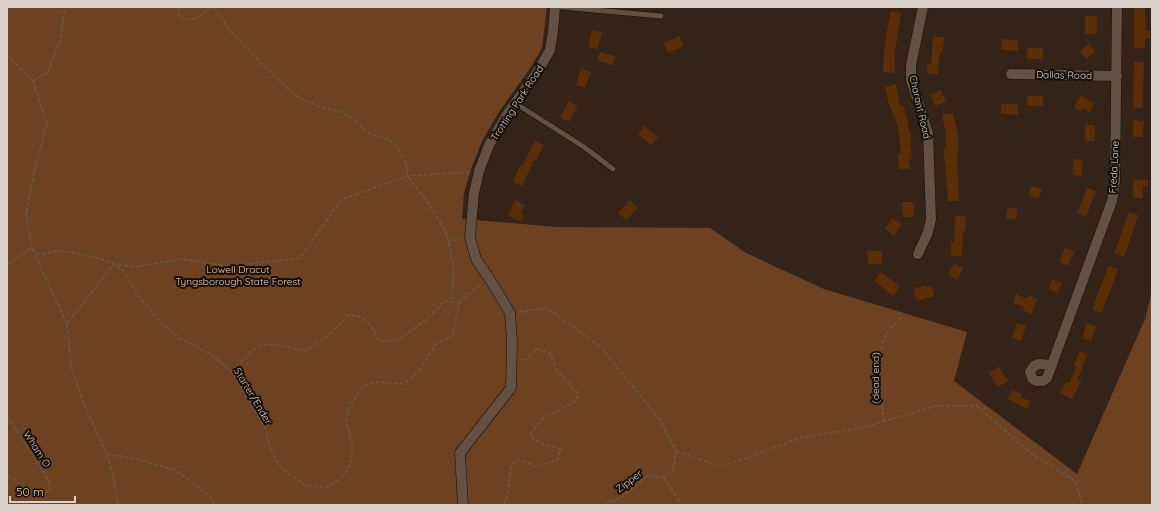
<svg xmlns="http://www.w3.org/2000/svg" width="1159" height="512" font-family="Quicksand,sans-serif">
<style>
.green{fill:#6e4220}
.building{fill:#5b2e05}
.lines{fill:none;stroke-linecap:round;stroke-linejoin:round}
.lane-casing{stroke:#1a0c03;stroke-width:6}
.street-casing{stroke:#1a0c03;stroke-width:11}
.path{stroke:#66584e;stroke-width:1.5;stroke-dasharray:4 2;stroke-linecap:butt}
.lane{stroke:#635145;stroke-width:5}
.street{stroke:#635145;stroke-width:10}
.labels{text-anchor:middle;dominant-baseline:central;stroke-width:4;stroke-linejoin:round;paint-order:stroke}
.street-label{font-size:10px;fill:#dcd1ca;stroke:#150e09}
.park-label{font-size:10px;fill:#f9d4bb;stroke:#150e09}
</style>
<rect width="100%" height="100%" fill="#332318"/>
<!-- green -->
<path class="green" d="M7,7H547L542,48L531,67L499,112L482,141L471,169L464,193L462,219L557,227L710,228L746,253L824,289L967,332L954,381L1077,474L1145,319L1152,290V505H7Z"/>
<!-- building -->
<path class="building" d="M1134,7H1145L1146,31H1150V38H1145V48H1134Z
M890,11L901,13L894,58H895V73L883,72L884,50Z
M1085,16H1097V34H1085Z
M592,30L602,32L598,49L588,47Z
M679,36L684,46L668,53L664,43Z
M933,37H944L943,52H940L938,74H927V64H931Z
M1002,39L1018,40V51L1001,50Z
M1089,44L1095,52L1086,59L1080,51Z
M1027,48H1043V59H1027Z
M600,52L615,56L613,65L597,60Z
M1134,62H1144L1143,108H1133Z
M581,68L591,72L585,88L576,85Z
M896,84L900,106L903,105L907,117L909,132H910L912,159H909L910,169H899L898,154L901,153L898,127L888,101L885,87Z
M941,90L946,102L935,106L930,94Z
M1027,96H1043V106H1027Z
M1080,96L1093,102V107L1090,112L1083,108L1081,111L1074,108Z
M569,101L578,106L569,122L560,117Z
M1001,104H1018V115L1001,114Z
M953,113L958,135V154H957L959,201H948L944,154V147H946V130H945L942,115Z
M1133,120L1144,121L1143,137H1133Z
M1085,125H1095V141H1085Z
M644,126L658,137L651,145L638,134Z
M535,141L544,145L536,161L534,160L522,186L513,182L520,165L522,166Z
M1074,159L1083,161L1081,177L1072,175Z
M1133,180H1148V187H1143V198L1133,197Z
M1031,186L1042,189L1038,199L1028,196Z
M1087,188L1096,191L1086,217L1077,213Z
M515,200L525,205L521,214L524,215L521,221L508,216Z
M630,200L638,208L626,220L618,213Z
M902,202H912V204H914V216L912,215V217H903Z
M1008,207L1018,209L1016,220L1006,218Z
M1129,212L1138,215L1124,257L1114,253Z
M955,216H966L965,231H963L962,256H951V242H954Z
M892,218L902,224L894,236L885,229Z
M1065,248L1074,251L1068,266L1059,262Z
M867,251H882V264H868Z
M954,263L963,268L957,280L948,274Z
M1108,266L1118,269L1102,313L1092,310Z
M880,272L900,286L893,296L874,281Z
M1052,279L1062,283L1058,293L1049,290Z
M927,285V287L932,286L934,296L917,301L913,289Z
M1016,294L1027,299L1029,295L1038,299L1031,314L1023,310L1024,307L1013,303Z
M1017,323L1026,326L1021,341L1012,338Z
M1087,323L1096,326L1091,341L1082,338Z
M1079,351L1087,354L1078,379L1081,381L1072,399L1060,393L1066,382L1069,383L1077,366L1074,365Z
M999,367L1008,381L998,387L989,373Z
M1012,390L1022,394L1021,397L1030,401L1027,409L1008,399Z"/>
<g class="lines">
<defs>
<path id="lane" d="M561,7L661,16
M515,103L584,147L613,169"/>
<path id="street" d="M1011,74L1117,76
M918,254L928,232L931,219L928,133L911,80V65L923,7
M1052,365L1039,364L1034,366L1030,372L1032,378L1036,381H1043L1047,378L1112,201L1115,182L1117,7
M463,505L460,453L511,388L512,342L510,313L494,286L476,259L470,237L474,193L479,171L489,145L506,116L538,71L550,50L553,31L555,7"/>
</defs>
<!-- lane casing -->
<use href="#lane" class="lane-casing"/>
<!-- street casing -->
<use href="#street" class="street-casing"/>
<!-- path -->
<path class="path" d="M178,7V14L183,19C193,21 202,17 208,8H214L233,34L265,67L296,96L323,108L342,112L356,121L368,133L388,139L397,147L406,163L408,176L431,207L446,232L454,266L452,302
M7,55L33,81L47,123L35,169L26,213L32,248L67,324
M33,81L48,72L60,41L65,7
M448,242L461,239
M7,264L32,248L40,255L54,251L70,252L101,259L114,264L123,271L140,298L163,325L180,338L212,355L232,372L266,430L269,445L281,468L306,486L327,487L340,479L349,467L352,457V446L346,421L350,407L363,385L378,382L404,384L420,370L436,344L450,338L453,334L458,308L462,299L482,284
M519,312L547,308L601,347L660,420L676,451L673,471L664,478
M232,372C240,364 253,347 263,345C272,342 296,349 306,351L331,333L348,315L361,317L371,326L380,341L398,340L426,320L445,301L460,303
M7,415L49,481L50,490C33,503 20,481 7,475
M884,422C881,404 877,351 885,336C888,329 896,323 901,317
M676,451L721,467L803,437L862,428L935,406H977L1032,454L1075,481L1083,505
M107,454L136,459L175,470L210,496L215,505
M664,478L682,505
M118,505L113,476L107,454L84,405L71,366L67,324L114,264L135,267L181,259L227,266L300,258L342,199L408,176L470,172
M504,505L508,492L511,466L519,459L537,467L557,460L561,449L540,443L530,435L543,418L576,401L578,393L557,371L550,353L536,349L528,359L520,360
M604,505L623,496L649,475L664,478"/>
<!-- lane -->
<use href="#lane" class="lane"/>
<!-- street -->
<use href="#street" class="street"/>
</g>
<g class="labels">
<!-- street labels -->
<g class="street-label">
<text transform="translate(1064 75) rotate(1)">Dallas Road</text>
<text transform="translate(517 103) rotate(-57)">Trotting Park Road</text>
<text transform="translate(920 107) rotate(77)">Charant Road</text>
<text transform="translate(1114 167) rotate(-87)">Freda Lane</text>
<text transform="translate(875 378) rotate(-90)">(dead end)</text>
<text transform="translate(253 396) rotate(59)">Starter/Ender</text>
<text transform="translate(37 449) rotate(57)">Wham O</text>
<text transform="translate(629 481) rotate(-37)">Zipper</text>
</g>
<!-- park labels -->
<g class="park-label">
<text x="238" y="269">Lowell Dracut<tspan x="238" dy="12">Tyngsborough State Forest</tspan></text>
</g>
</g>
<!-- border -->
<rect width="1159" height="512" fill="none" stroke="#dcd1ca" stroke-width="16"/>
<!-- scale -->
<path d="M10 496v6h65v-6" fill="none" stroke="#dcd1ca" stroke-width="2"/>
<text x="16" y="496" font-size="12" fill="#dcd1ca" stroke="#150e09" stroke-width="3" paint-order="stroke">50 m</text>
</svg>
